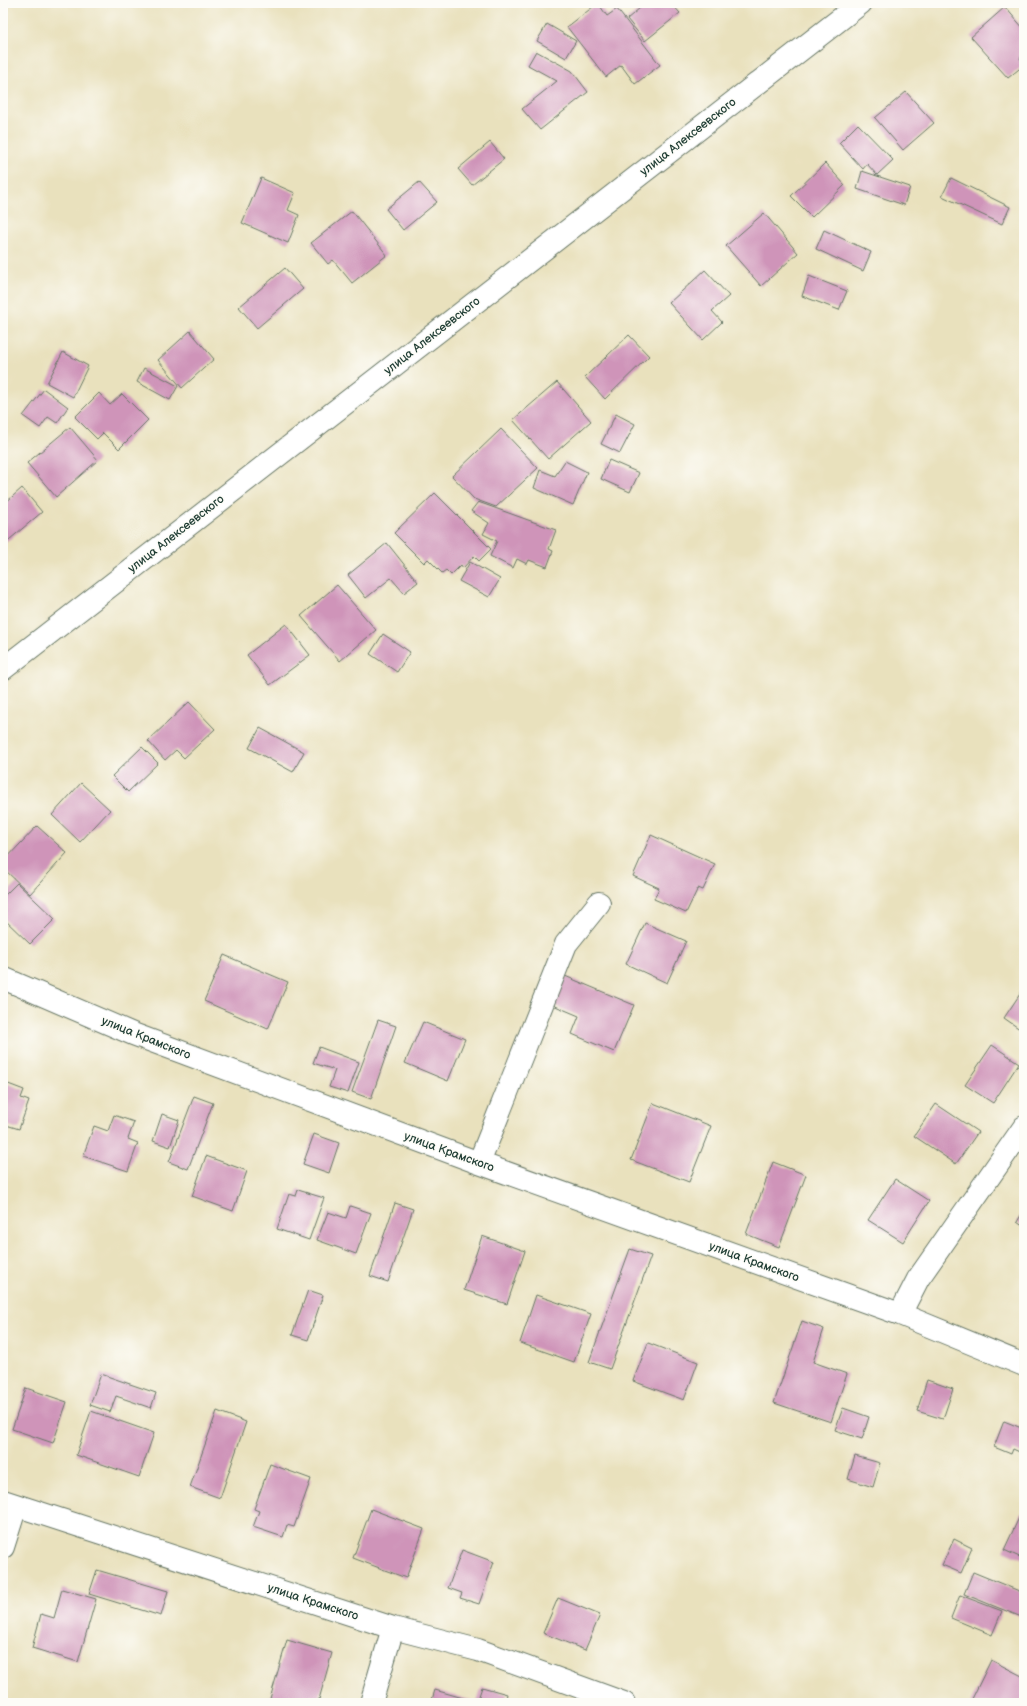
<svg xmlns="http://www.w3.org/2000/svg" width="1027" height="1706" font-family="'Balsamiq Sans',sans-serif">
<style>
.building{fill:#cf94b9}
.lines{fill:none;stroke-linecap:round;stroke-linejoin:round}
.minor-casing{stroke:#667664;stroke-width:24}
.minor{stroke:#fff;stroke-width:22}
.labels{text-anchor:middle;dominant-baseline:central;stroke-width:3;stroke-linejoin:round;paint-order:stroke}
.street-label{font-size:12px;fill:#1f3d34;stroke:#fdfcf7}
</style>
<rect width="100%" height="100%" fill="#fdfcf7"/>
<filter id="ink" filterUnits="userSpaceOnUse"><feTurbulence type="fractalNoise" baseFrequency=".025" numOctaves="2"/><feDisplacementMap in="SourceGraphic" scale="8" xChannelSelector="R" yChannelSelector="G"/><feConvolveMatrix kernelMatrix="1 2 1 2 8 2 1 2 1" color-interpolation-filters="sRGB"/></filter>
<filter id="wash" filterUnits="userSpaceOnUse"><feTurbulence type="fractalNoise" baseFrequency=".012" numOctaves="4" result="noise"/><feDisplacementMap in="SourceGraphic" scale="16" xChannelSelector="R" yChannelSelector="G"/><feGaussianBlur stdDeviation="0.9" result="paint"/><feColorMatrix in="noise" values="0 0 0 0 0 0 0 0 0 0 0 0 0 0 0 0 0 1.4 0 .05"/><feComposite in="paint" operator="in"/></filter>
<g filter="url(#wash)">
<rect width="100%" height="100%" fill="#e9e1bd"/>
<g id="blocks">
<!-- building -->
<path class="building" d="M598,3L607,16L617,9L660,65L635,84L621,65L606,77L567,27Z
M646,3H671L680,13L645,41L627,19Z
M1005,7L1024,29V55L1020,58L1024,65L1008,78L971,37Z
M547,24L576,41L566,58L537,41Z
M536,51L572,71L588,92L540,130L522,109L557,81L528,65Z
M906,92L934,123L903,150L875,118Z
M858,124L893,160L877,175L867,164L863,169L839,143Z
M490,142L504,159L472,185L458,169Z
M825,163L845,185L812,217L791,196Z
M862,171L910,187L904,205L857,189Z
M261,178L295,193L288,210L299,215L288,243L242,223Z
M951,178L1010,207L1002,224L942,196Z
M419,182L437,202L403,230L386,209Z
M352,211L387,255L352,283L333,260L328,264L311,243Z
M764,213L798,253L761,286L726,246Z
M824,230L871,252L863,271L816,249Z
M285,268L303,289L257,328L239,307Z
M705,270L729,296L712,311L722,322L703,340L669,303Z
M809,276L847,291L839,310L802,296Z
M190,331L214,359L182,388L158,360Z
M629,335L649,356L605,399L585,377Z
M63,352L88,366L73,397L47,383Z
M144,368L178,386L170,400L137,382Z
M557,382L591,421L548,459L513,420Z
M44,389L68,407L57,423L48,417L40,428L23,416Z
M99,393L110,405L122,394L148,420L119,449L103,433L97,439L75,417Z
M616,414L635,424L620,453L601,444Z
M70,427L98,460L56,497L27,463Z
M501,429L538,468L496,507L474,499L452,476Z
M609,460L639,473L630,492L601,479Z
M565,461L587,472L573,505L534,488L540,470L555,476Z
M22,488L42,512L3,545V505Z
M435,493L491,549L479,561L474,556L463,568L461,565L451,575L446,570L442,573L428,559L424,563L394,533Z
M478,502L556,530L549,549L553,551L547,567L529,560L527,564L517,559L513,568L490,556L497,541L483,534L489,523L471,511Z
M387,543L418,582L404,593L391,578L366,598L348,575Z
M470,562L500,579L489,597L459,581Z
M337,585L376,630L340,661L301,616Z
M286,624L310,655L270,685L247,655Z
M383,634L410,652L397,672L370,654Z
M189,702L215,729L184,758L176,750L165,760L148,741Z
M260,728L304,752L293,772L249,748Z
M142,747L158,763L128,792L112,776Z
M81,783L110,810L80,842L52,815Z
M37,826L67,853L30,894L3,868V862Z
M651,835L715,864L703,890L698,888L686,913L654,899L659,888L633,876Z
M17,883L55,919L30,944L3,918V897Z
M645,923L686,941L667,983L626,964Z
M224,955L288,982L268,1029L204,1001Z
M565,976L634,1005L614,1052L572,1034L579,1016L553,1005Z
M1024,988V1032L1004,1018Z
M378,1020L396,1026L371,1099L352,1092Z
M423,1022L465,1039L448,1081L405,1063Z
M992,1045L1019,1063L993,1103L965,1085Z
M319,1047L359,1062L348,1093L329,1087L335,1070L313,1063Z
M3,1082L24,1090L21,1098L29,1101L19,1129L3,1124Z
M194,1096L213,1103L188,1169L169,1162Z
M653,1103L711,1126L689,1182L631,1160Z
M936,1104L978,1132L956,1164L914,1136Z
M162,1114L179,1120L170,1147L153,1141Z
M114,1115L134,1122L128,1139L138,1143L128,1171L83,1156L94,1126L108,1131Z
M314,1134L339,1143L329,1173L303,1164Z
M206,1156L247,1171L233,1211L192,1196Z
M773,1162L806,1175L779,1247L746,1234Z
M895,1179L929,1201L903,1242L868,1220Z
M298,1190L324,1198L309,1240L277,1229L289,1194L296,1196Z
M395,1203L413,1209L388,1282L370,1276Z
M350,1206L371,1213L356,1254L317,1240L328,1212L346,1218Z
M1024,1210V1227L1017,1222Z
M482,1236L525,1251L507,1304L464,1290Z
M630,1249L651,1256L610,1369L589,1362Z
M308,1290L323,1295L308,1340L292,1335Z
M536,1295L591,1314L574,1362L520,1343Z
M802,1321L824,1329L813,1362L847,1374L831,1422L774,1403Z
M648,1343L698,1362L684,1400L633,1381Z
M101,1374L156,1393L151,1408L116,1396L110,1412L90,1405Z
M927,1380L953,1389L943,1419L917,1411Z
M26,1388L67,1402L53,1443L12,1429Z
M843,1408L869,1417L862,1439L835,1430Z
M91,1411L154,1433L139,1477L76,1455Z
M217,1411L246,1422L220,1498L190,1487Z
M1004,1421L1024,1429V1454L1013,1449L1011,1454L994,1447Z
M855,1456L880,1463L873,1487L848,1479Z
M270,1464L311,1479L294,1527L287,1525L283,1537L253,1527L259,1511L254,1509Z
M1024,1507V1559L1004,1550Z
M371,1509L424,1529L406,1578L353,1558Z
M954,1539L972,1548L961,1573L942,1565Z
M462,1550L494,1562L479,1604L460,1598L462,1593L448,1588Z
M97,1570L168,1591L161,1616L89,1594Z
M973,1572L1024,1593V1618L964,1594Z
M62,1589L96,1599L78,1662L32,1648L41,1614L54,1618Z
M960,1595L1002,1611L992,1635L951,1618Z
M558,1598L600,1615L585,1650L543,1633Z
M287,1640L332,1653L318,1703L269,1702Z
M991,1660L1024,1677V1696L1021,1703H970Z
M482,1687L507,1694L505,1703H431L435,1690L477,1702Z"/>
</g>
</g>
<g filter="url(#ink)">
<use href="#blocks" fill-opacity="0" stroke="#667664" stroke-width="1"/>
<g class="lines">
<defs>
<path id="minor" d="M3,669L861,3
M3,978L133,1034L479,1163L900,1314L1024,1365
M479,1163L566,944L599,903
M900,1314L918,1279L1024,1127
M3,1501L393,1628L478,1650L624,1703
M3,1547L16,1506
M371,1703L393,1628"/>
</defs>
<!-- minor casing -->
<use href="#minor" class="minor-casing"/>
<!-- minor -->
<use href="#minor" class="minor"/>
</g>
</g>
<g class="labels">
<!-- street labels -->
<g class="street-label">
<text transform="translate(688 137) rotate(-38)">улица Алексеевского</text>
<text transform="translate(432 336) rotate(-38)">улица Алексеевского</text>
<text transform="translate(176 534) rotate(-38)">улица Алексеевского</text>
<text transform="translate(146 1038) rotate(22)">улица Крамского</text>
<text transform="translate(449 1152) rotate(20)">улица Крамского</text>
<text transform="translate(754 1262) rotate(20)">улица Крамского</text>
<text transform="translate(313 1602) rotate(18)">улица Крамского</text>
</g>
</g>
<!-- margin -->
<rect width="1027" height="1706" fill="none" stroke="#fdfcf7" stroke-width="16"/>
</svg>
